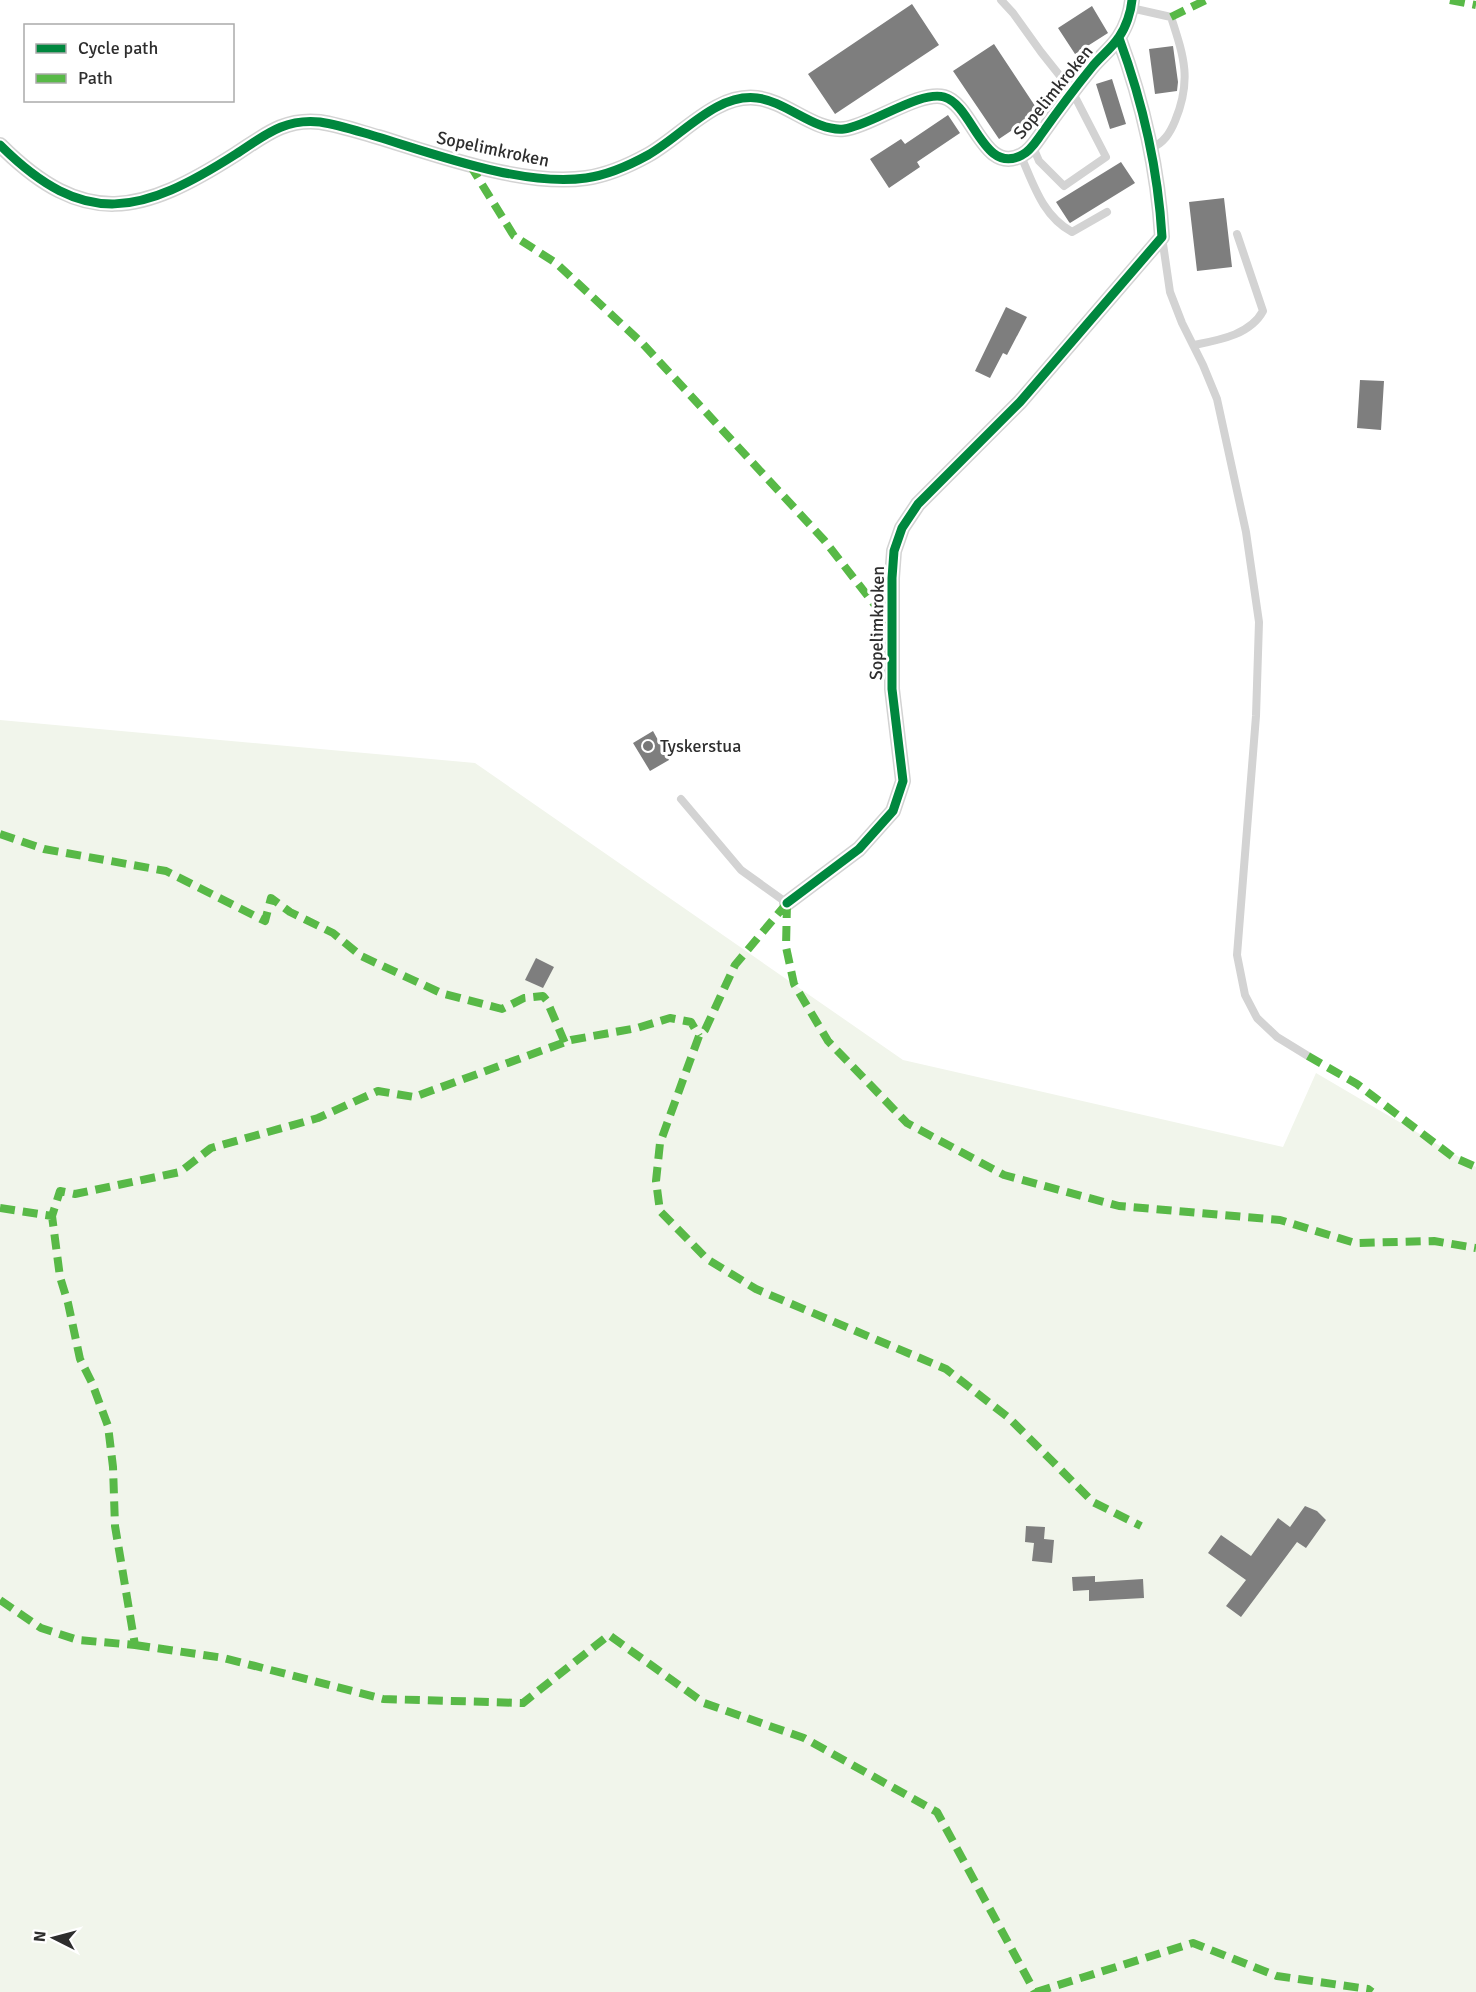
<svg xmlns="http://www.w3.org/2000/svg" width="1476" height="1992" font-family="Signika,sans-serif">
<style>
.green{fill:#f1f5eb}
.building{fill:#7e7e7e}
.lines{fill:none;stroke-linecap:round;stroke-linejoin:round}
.lane{stroke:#d3d3d3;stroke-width:8}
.street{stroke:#d3d3d3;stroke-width:16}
.quiet{stroke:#58b947;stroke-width:8;stroke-dasharray:15 8;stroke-linecap:butt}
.cycleway-casing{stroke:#fff;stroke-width:13}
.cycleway{stroke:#00873e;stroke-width:9}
.poi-dot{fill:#777;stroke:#fff;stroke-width:2}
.labels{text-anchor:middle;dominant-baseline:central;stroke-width:6;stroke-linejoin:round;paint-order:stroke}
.street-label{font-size:18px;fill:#2e2e2e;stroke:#fff}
.poi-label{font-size:18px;fill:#2e2e2e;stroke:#fff;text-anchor:start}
</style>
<rect width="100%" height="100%" fill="#fff"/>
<!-- green -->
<path class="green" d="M0,720L475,763L903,1060L1283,1147L1316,1073L1476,1167V1992H0Z"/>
<!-- building -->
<path class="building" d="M912,4L939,45L835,114L808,74Z
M1092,6L1108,33L1075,54L1058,28Z
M994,44L1039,112L999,139L953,71Z
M1173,46L1178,82L1177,91L1155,94L1149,49Z
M1112,79L1126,124L1110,129L1096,84Z
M948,115L960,133L917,162L920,167L889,188L870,159L901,139L905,144Z
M1121,162L1135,183L1070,223L1069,222L1056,202Z
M1224,198L1232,267L1197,271L1189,202Z
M1006,307L1027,317L1007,355L1003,353L990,378L975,371Z
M1360,380L1384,381L1381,430L1357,428Z
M653,731L669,760L650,771L633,743Z
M536,958L554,967L543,988L525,980Z
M1305,1506L1317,1511L1326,1520L1306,1548L1297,1542L1241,1617L1226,1606L1246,1580L1208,1553L1221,1535L1251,1556L1278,1518L1290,1527Z
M1026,1526L1045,1527L1044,1539L1054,1540L1052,1563L1032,1561L1034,1543L1025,1542Z
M1095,1576V1582L1143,1579L1144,1598L1089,1601V1590L1073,1591L1072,1577Z"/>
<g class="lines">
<!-- lane -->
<path class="lane" d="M1001,0L1013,13L1041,52L1072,91L1106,157L1064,186L1039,161L1033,147
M1131,8L1171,17C1184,57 1192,80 1175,121C1170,133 1164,143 1151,148
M1021,156C1034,186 1043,216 1072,232L1107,212
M1162,237L1170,292L1182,323L1203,365L1217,399L1246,532L1259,622L1256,716L1237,955L1245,995L1257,1018L1277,1037L1308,1056
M1194,345C1219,340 1250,335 1263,311L1237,234
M681,799L741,870L787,903"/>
<!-- street -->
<path class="street" d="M0,145C85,230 142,214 236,154C264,136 284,118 320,122C340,125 360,132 378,137C437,155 525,187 586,178C607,175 630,165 648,155C682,136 716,93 757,98C786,101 815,132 844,129C870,126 920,90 944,97C973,105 983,176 1022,155C1030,151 1035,143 1040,136C1057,112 1074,89 1092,67C1100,57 1112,48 1119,37C1126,27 1131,12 1132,0
M787,903L859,849L893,811L903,781L892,689V578L894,551L902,528L918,504L1020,402L1162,237C1158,168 1143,103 1119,38"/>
<!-- quiet -->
<path class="quiet" d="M1450,0L1476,5
M1171,17L1206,0
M470,165L514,236L556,263L643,344L824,540L892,627
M0,834L44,849L166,871L265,921L271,898L290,912L333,933L361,956L441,993L502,1009L524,998L543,996L547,1001L565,1043
M787,903L735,965L705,1030L699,1036L660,1143L656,1181L660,1211L707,1259L756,1289L946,1369L1009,1418L1093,1502L1141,1526
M787,903L786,947L794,984L828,1041L907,1123L1004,1175L1119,1206L1280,1220L1355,1243L1434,1241L1476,1248
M1308,1056L1357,1084L1453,1157L1476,1167
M0,1208L52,1216L60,1191L75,1194L180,1172L211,1148L318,1118L378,1091L414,1097L571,1040L637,1028L670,1018L691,1022L699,1036
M0,1600L41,1628L78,1640L135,1645L115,1526L113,1467L108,1426L92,1383L80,1359L68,1303L60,1277L52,1216
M135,1645L224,1658L383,1699L523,1703L609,1635L704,1703L804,1738L937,1812L1035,1992
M1036,1992L1193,1943L1277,1976L1368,1989L1372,1992"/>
<defs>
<path id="cycleway" d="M0,145C85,230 142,214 236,154C264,136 284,118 320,122C340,125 360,132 378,137C437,155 525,187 586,178C607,175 630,165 648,155C682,136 716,93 757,98C786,101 815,132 844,129C870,126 920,90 944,97C973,105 983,176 1022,155C1030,151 1035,143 1040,136C1057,112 1074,89 1092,67C1100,57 1112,48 1119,37C1126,27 1131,12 1132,0
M787,903L859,849L893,811L903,781L892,689V578L894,551L902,528L918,504L1020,402L1162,237C1158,168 1143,103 1119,38"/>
</defs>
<!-- cycleway casing -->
<use href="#cycleway" class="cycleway-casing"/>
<!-- cycleway -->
<use href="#cycleway" class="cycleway"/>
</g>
<!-- markers -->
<circle class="poi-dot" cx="648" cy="746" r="6"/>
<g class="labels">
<!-- street labels -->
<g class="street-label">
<text transform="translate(1053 92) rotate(-51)">Sopelimkroken</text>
<text transform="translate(493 149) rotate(12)">Sopelimkroken</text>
<text transform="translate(877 623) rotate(-89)">Sopelimkroken</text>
</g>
<!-- poi labels -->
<g class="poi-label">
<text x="660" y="746">Tyskerstua</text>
</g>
</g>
<!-- legend -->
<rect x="24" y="24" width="210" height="78" fill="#ffffff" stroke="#ababab" stroke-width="1.5"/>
<rect x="36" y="44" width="30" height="9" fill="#00873e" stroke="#ababab" stroke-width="1.5"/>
<text x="78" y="54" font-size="18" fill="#2e2e2e">Cycle path</text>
<rect x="36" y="74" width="30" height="9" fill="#58b947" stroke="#ababab" stroke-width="1.5"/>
<text x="78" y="84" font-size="18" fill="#2e2e2e">Path</text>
<!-- north arrow -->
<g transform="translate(54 1938) rotate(276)" stroke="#ffffff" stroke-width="4.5" paint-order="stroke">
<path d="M0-4.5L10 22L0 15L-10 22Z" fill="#2e2e2e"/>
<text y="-9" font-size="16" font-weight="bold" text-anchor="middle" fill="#2e2e2e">N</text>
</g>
</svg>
